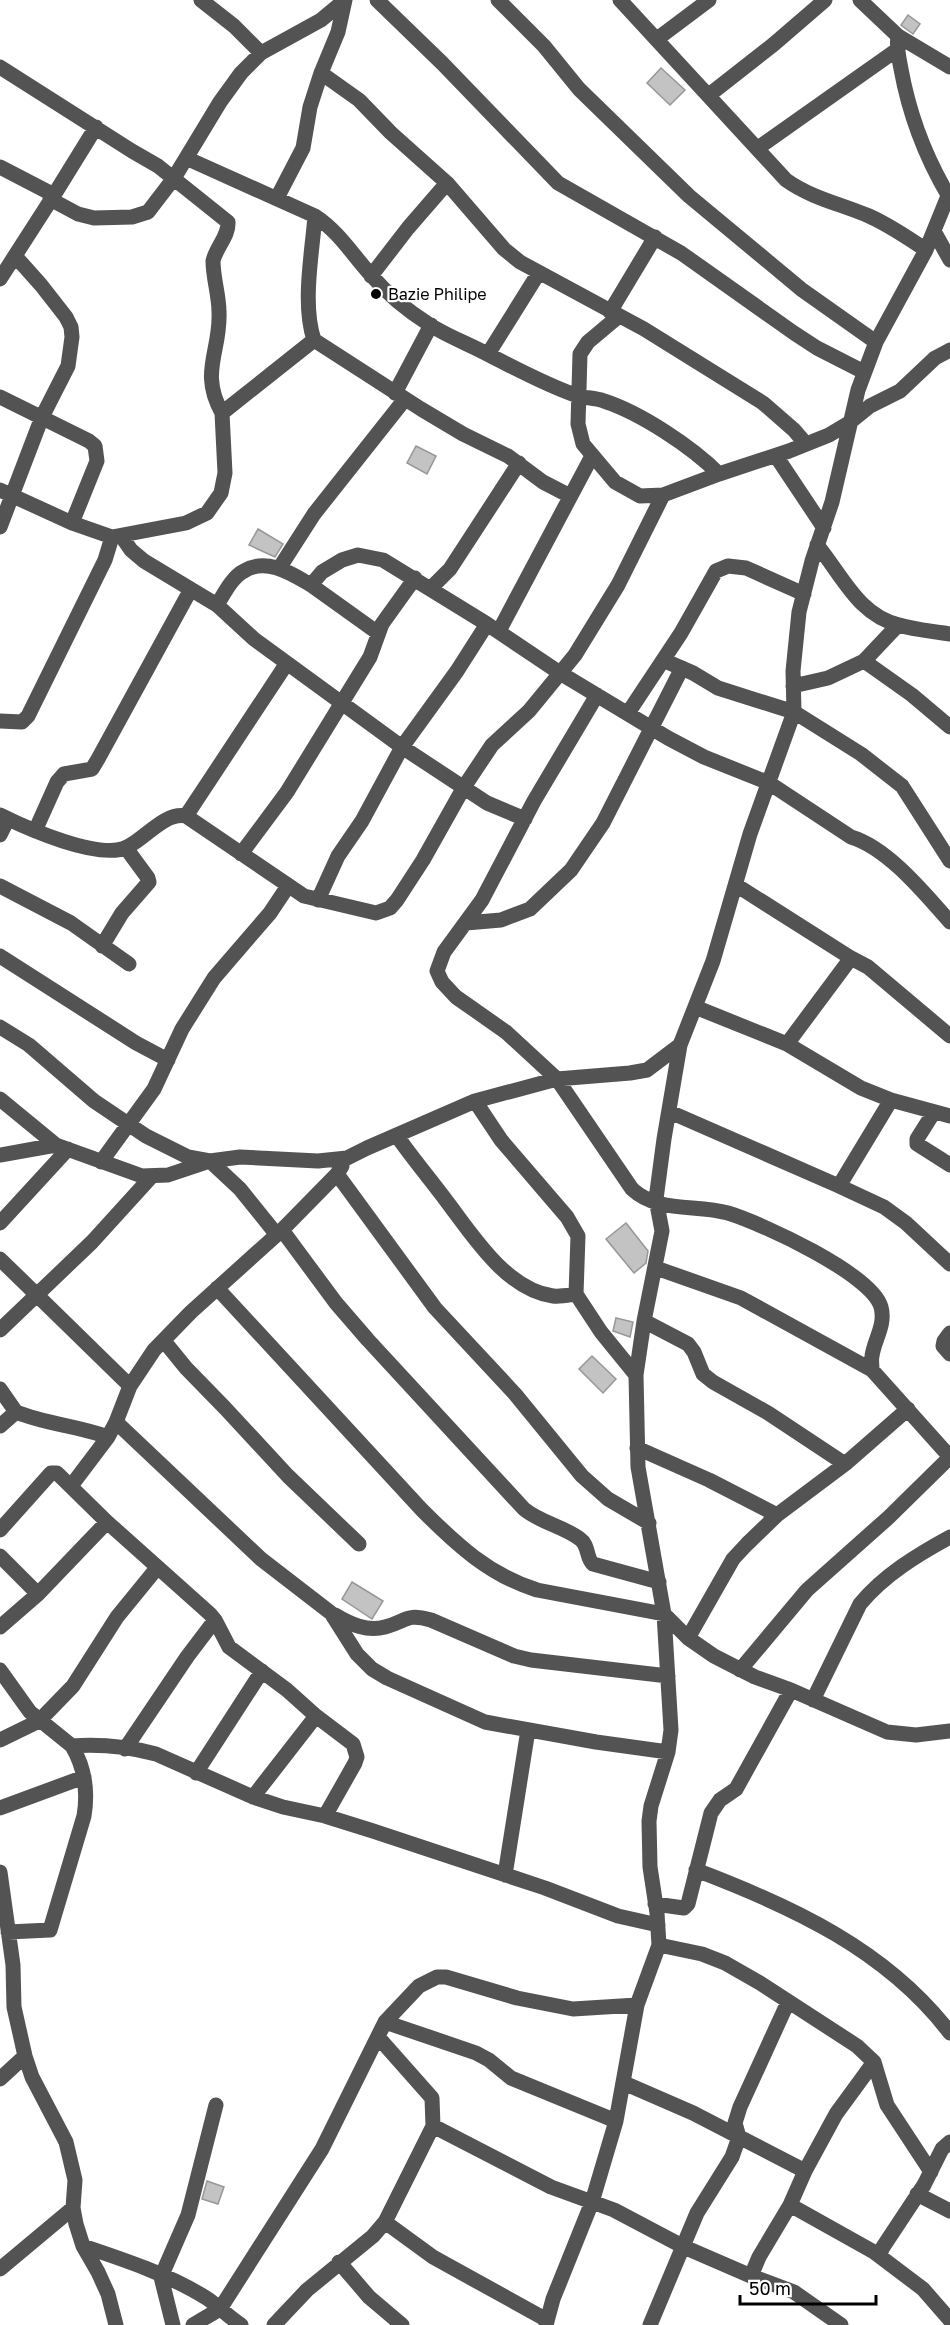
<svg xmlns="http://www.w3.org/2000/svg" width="950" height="2325" font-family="'Golos Text',sans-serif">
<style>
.building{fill:#c3c3c3;stroke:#979797;stroke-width:1.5}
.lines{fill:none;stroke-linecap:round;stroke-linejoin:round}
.minor{stroke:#535353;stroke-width:15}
.poi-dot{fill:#000;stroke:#fff;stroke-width:2}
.labels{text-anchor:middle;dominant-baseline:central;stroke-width:4.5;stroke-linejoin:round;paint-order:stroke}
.poi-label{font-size:16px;fill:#000;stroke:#fff;text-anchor:start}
</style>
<rect width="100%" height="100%" fill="#fff"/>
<!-- building -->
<path class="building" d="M908,15L920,24L913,34L901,25Z
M661,68L685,90L670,105L647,83Z
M416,446L436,456L427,474L407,463Z
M258,529L283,544L275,557L249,545Z
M626,1223L648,1251L646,1263L634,1273L606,1239Z
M616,1318L633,1322L630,1337L613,1331Z
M592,1356L616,1379L603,1393L579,1369Z
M352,1582L383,1601L372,1619L342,1599Z
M207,2181L224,2187L218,2204L202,2199Z"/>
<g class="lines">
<!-- minor -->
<path class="minor" d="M201,0L234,26L261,53
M345,0L338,32L321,73L359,100L391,133L447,183L504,249L520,262L644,329L763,403L794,430L806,444
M377,0L442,63L558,183L681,253L794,333L817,348L864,372
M498,0L544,46L579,89L689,196L801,289L876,342
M620,0L786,180C811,198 841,204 869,216C889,225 907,237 926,250
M860,0L898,36L950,67
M898,36C896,47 899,58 901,69C909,113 925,156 948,195
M657,39L709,0
M0,67L132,151L158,166L228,222C229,236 216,247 213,261C213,278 219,295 219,312C221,351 199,372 222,413
M709,95L774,44L825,0
M758,148L898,49
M186,158L315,216C339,232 352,254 371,275C388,295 408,311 430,325C449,337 471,345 491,356C519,370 548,386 578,396C586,398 596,398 604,401C641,413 692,447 719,474L789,451L829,435L849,423L870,406L900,391L935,358L950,350
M0,167L54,195L96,127
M277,198L303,148L310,107L321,73
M50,199L78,214L94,218L132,217L148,212L174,178L220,102L241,73L261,53L321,20L345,0
M315,216C312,254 302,304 314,340L421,409L463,434L508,456L543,482L570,496
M934,231L950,260
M371,276L408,228L447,183
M0,279L54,195
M610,312L655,237
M619,316L588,342L580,354L578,424L583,444L615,482L640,496L663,495L719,474
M488,354L538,274
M395,393L431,325
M0,397L89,441L95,446L97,461L72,523
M776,456L824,528
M0,490L72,523L112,537L186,523L207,513L221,493L225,473L222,413L314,340
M0,527L42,417L68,366L72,337L71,327L66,317L41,285L16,257
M122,537L131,550L144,561L217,605L254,639L402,747L487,803L525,819
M817,545C842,575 858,615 899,625C915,630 933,631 950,634
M280,567L314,514L405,399
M311,585L378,633
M431,588L450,569L519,463
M217,605C224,594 232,577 244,571C267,557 292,574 311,585L322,572L342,560L358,555L383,560L487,624L560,673L668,738L704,757L769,783L851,837C888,848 925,894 950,922
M499,631L592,456
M663,660L693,673L718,688L794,712L861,754L902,786L950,861
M864,661L912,695L950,727
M793,686L828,678L864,661L898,625
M597,695L534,801L482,900L444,952L437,971L442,982L456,997L506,1032L557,1079L632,1189C658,1213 695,1204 728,1213C761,1223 872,1274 881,1307C886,1325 874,1340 872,1356C871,1360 872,1365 872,1370
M628,713L681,633L716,571L728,566L746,568L804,594
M0,721L22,722L28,716L105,560L112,537
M0,815C26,828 100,861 127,847C146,838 164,812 186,816L304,896L376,913L390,908L397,900L423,860L464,787L492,745L529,711L575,655L618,585L663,495
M186,816L287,663
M35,831L57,782L64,774L92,769L98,759L191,589
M0,835L8,819
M241,854L287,792L370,657L382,624L415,578
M736,885L851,958L868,967L950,1036
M0,886L71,923L129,964
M318,900L338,856L362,821L402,747L457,671L487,624
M466,923L501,920L530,909L571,870L603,823L682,668
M102,946L122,913L149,882L148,878L126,848
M0,956L136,1043L168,1060
M695,1007L787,1044L861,1088L891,1100L950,1116
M0,1027L29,1045L94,1101L146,1136L188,1157L210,1161L240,1189L277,1235
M787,1044L851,958
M0,1099L56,1145
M475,1101L501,1140L567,1217L578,1236L576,1294L601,1332L636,1375
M670,1112L839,1186L891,1100
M934,1112L917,1139V1144L950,1165
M397,1136C413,1159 431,1180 448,1203C473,1236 507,1290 553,1296C560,1297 569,1295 576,1294
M0,1155L56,1145L142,1176L168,1175L210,1161L240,1157L318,1161L347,1158L367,1148L475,1101L557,1079L630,1073L647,1070L680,1045
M101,1162L154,1089L182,1029L214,978L270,913L288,886
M337,1174L435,1308L515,1394L582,1476L608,1499L649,1523
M839,1186L884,1207L906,1223L950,1264
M0,1223L68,1149
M282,1230L336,1303L368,1340L524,1509C541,1523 563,1526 580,1539C589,1545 586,1558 593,1564L659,1582
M0,1259L130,1386
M656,1268L741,1298L872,1370L950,1457L889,1517L807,1590L740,1670
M217,1288L422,1510C456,1544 489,1575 537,1590L664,1614L688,1638L714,1656L755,1677L791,1690L887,1732L916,1735L950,1731
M644,1321L688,1344L694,1352L703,1374L713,1382L768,1413L845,1464
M0,1330L92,1242L152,1176
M950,1333L944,1341L943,1346L950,1354
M164,1341L186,1368L225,1408L288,1476L359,1544
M0,1389L16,1412
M116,1422L261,1559L331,1613L357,1654L372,1669L387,1678L485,1722L596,1742L668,1752
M0,1426L16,1412C46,1424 78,1426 108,1437
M637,1448L709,1480L777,1515
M71,1486L108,1437L116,1422L130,1386L154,1350L191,1312L282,1230L337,1174L342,1166
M0,1530L51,1473H57L107,1522L210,1614L215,1620L229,1647L287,1690L316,1716L353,1744L357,1757L355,1763L325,1816
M0,1556L38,1594
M335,1615C350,1624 367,1632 385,1627C408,1621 405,1613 431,1620L514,1656L531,1660L668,1676
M0,1627L38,1594L107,1522
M688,1638L733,1559L747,1544L777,1515L845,1464L908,1409
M0,1670L30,1712L72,1746C99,1744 129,1747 156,1754L253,1797L283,1807L325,1816L373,1831L545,1888L618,1916L658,1925
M813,1700L860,1604C884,1575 917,1555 950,1537
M0,1740L39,1721L73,1686L117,1617L157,1568
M125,1749L187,1657L215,1620
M196,1773L262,1671
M253,1797L316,1716
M0,1808L84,1777
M696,1870C791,1906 887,1950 950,2033
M0,1872L13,1965L14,2007L25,2056L32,2077L66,2142L75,2180L73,2208L76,2224L83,2246L98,2272L108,2294L116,2325
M505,1875L528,1730
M655,1904L684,1908L688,1904L711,1813L720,1800L736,1789L791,1690
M8,1932L50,1930L84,1816C88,1792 85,1768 72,1746
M659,1945L702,1954L725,1963L760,1983L857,2046L874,2062L887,2105L931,2172
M385,2022L476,2053L489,2060L511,2078L616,2121
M378,2037L432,2098L433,2126L551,2187L614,2210L684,2247L751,2276L759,2257L790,2205L874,2252L923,2289L950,2320
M0,2079L25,2056
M624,2083L693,2113L805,2171
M917,2194L950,2211
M790,2205L805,2171L836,2114L874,2062
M385,2222L433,2257L547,2320
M83,2246C125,2260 170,2275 208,2299C219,2307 229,2317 241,2325
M879,2256L883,2247L924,2185L942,2149L950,2142
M339,2262L369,2297L402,2325
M0,2269L73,2208
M751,2276L794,2292L841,2325
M173,2325L161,2277L188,2215L216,2105
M193,2325L220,2309L322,2149L385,2022L419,1986L437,1977H446L517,1998L573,2009L637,2005
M274,2325L307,2290L373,2236L385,2222L433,2126
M546,2325L553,2299L592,2202L616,2121L637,2005L659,1945L657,1913L650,1867L649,1821L651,1806L668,1752L671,1730L664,1614L638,1467L636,1375L644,1321L662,1231L656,1199L664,1139L680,1045L713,961L750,834L794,712L793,671L799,612L812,561L832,502L858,390L876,342L926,250L950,191
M650,2325L697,2213L732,2157L739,2137L735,2123L740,2107L788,2002"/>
</g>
<!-- markers -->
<circle class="poi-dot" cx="376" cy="294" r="6"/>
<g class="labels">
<!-- poi labels -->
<g class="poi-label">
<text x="388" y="294">Bazie Philipe</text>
</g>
</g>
<!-- scale -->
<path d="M740 2295v9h136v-9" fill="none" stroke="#000000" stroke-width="3"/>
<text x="749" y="2295" font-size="18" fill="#000000" stroke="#ffffff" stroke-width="4.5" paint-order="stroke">50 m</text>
</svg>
